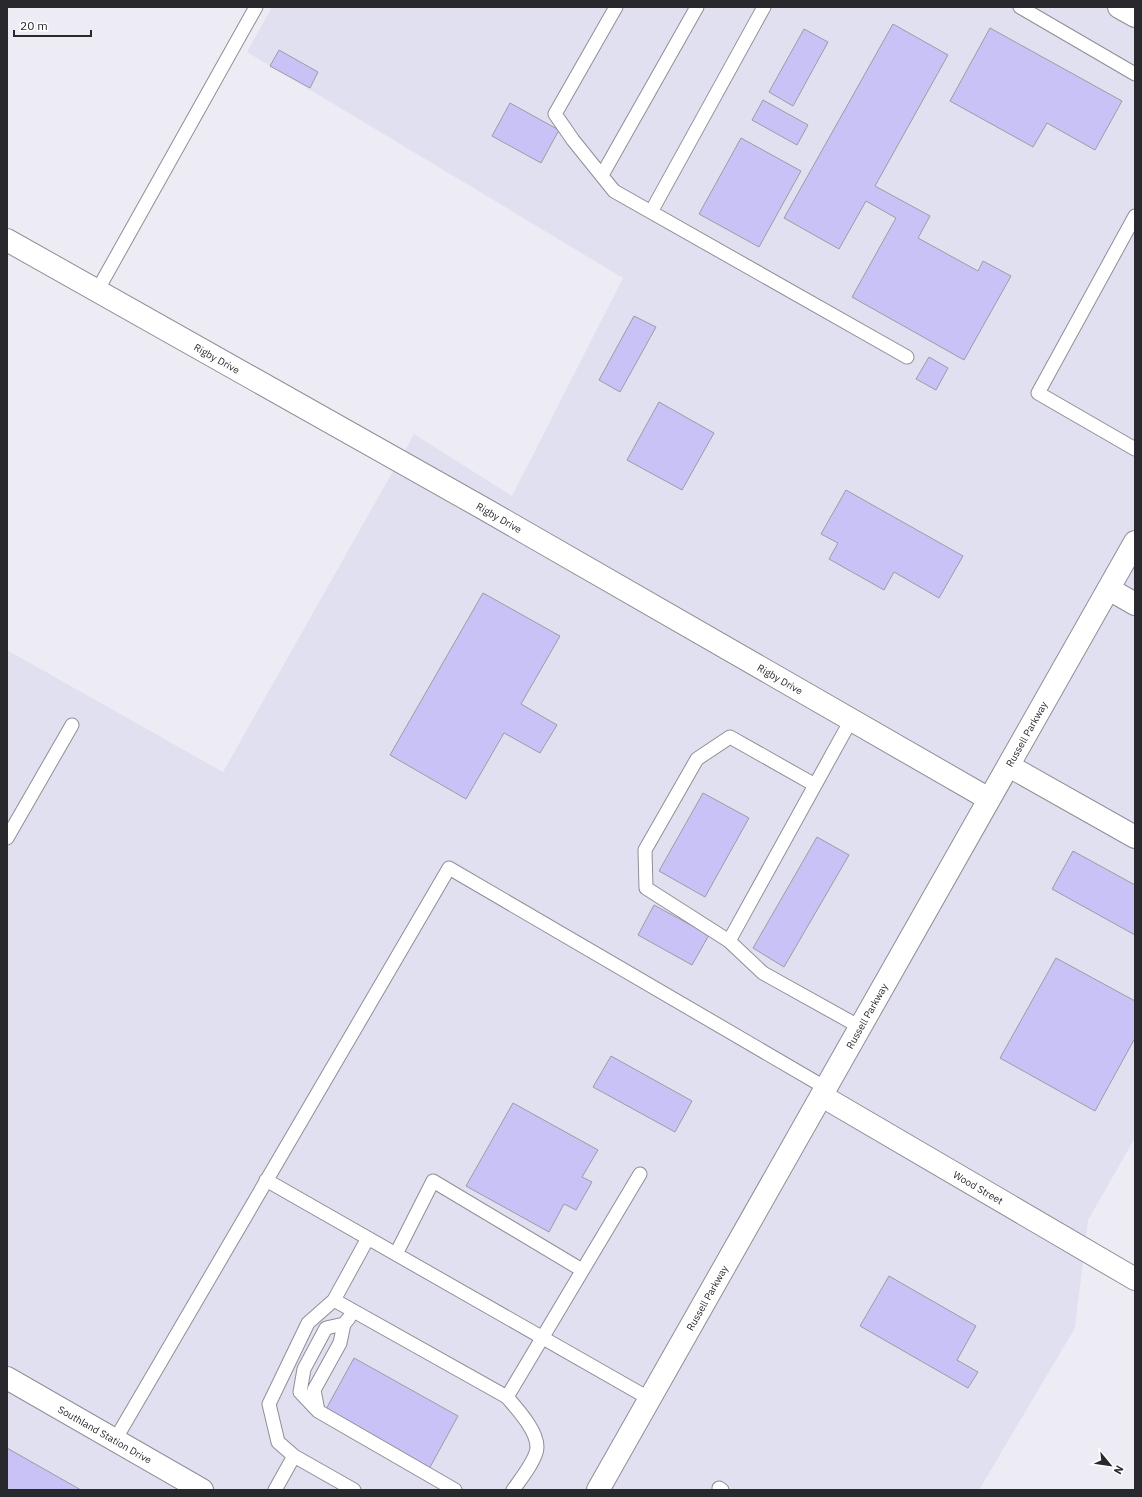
<svg xmlns="http://www.w3.org/2000/svg" width="1142" height="1497" font-family="'IBM Plex Sans',sans-serif">
<style>
.built{fill:#e1e0f0}
.building{fill:#c9c2f6;stroke:#9c9ba4}
.lines{fill:none;stroke-linecap:round;stroke-linejoin:round}
.lane-casing{stroke:#8f8e96;stroke-width:15}
.street-casing{stroke:#8f8e96;stroke-width:24}
.primary-casing{stroke:#8f8e96;stroke-width:24}
.lane{stroke:#fff;stroke-width:13}
.street{stroke:#fff;stroke-width:22}
.primary{stroke:#fff;stroke-width:22}
.labels{text-anchor:middle;dominant-baseline:central;stroke-width:4;stroke-linejoin:round;paint-order:stroke}
.street-label{font-size:10px;fill:#29282c;stroke:#fff}
</style>
<rect width="100%" height="100%" fill="#edecf5"/>
<!-- built -->
<path class="built" d="M272,7H1135V1138L1088,1220L1075,1328L979,1490H7V650L223,772L414,434L512,496L623,278L247,52Z"/>
<!-- building -->
<path class="building" d="M893,24L948,55L875,186L930,216L918,238L978,271L983,261L1011,276L964,360L852,297L896,218L866,201L839,249L784,218Z
M990,28L1122,101L1095,150L1047,123L1033,147L950,101Z
M804,29L828,42L793,106L769,92Z
M279,50L318,72L310,88L270,66Z
M763,100L808,125L797,145L752,120Z
M510,103L559,130L541,163L492,136Z
M741,138L801,171L759,247L699,214Z
M634,316L656,327L620,392L599,380Z
M929,357L948,368L936,390L916,379Z
M659,402L714,433L682,490L627,460Z
M846,490L963,556L939,598L894,572L884,590L829,559L838,543L821,534Z
M483,593L560,636L521,704L557,725L540,753L504,733L466,799L390,755Z
M703,793L749,818L705,897L659,871Z
M817,837L849,855L784,967L753,948Z
M1073,851L1135,885V935L1052,889Z
M654,905L709,935L692,965L638,935Z
M1056,958L1135,1001V1038L1095,1111L1000,1058Z
M611,1056L692,1101L675,1132L593,1087Z
M513,1103L598,1150L582,1177L592,1182L576,1210L564,1204L549,1232L466,1186Z
M889,1276L976,1326L957,1360L978,1372L968,1388L860,1326Z
M354,1358L458,1416L429,1469L325,1411Z
M7,1448L81,1490H7Z"/>
<g class="lines">
<defs>
<path id="lane" d="M616,7L555,114L573,140L614,191L907,357
M1020,7L1135,74
M602,175L697,7
M651,212L764,7
M1135,216L1038,393L1135,449
M97,291L256,7
M815,785L730,737L697,759L645,850L646,888L729,941L851,720
M7,838L72,725
M729,941L763,973L860,1027
M266,1180L650,1399
M368,1238L334,1300L507,1397L640,1174
M396,1254L433,1181L582,1270
M344,1324L326,1328L304,1369L300,1392L318,1411L455,1490
M507,1397C517,1409 537,1430 537,1447C537,1459 520,1480 513,1490
M318,1411L314,1390L340,1343L344,1324L349,1318
M115,1440L449,868L826,1088
M294,1456L278,1442L269,1404L308,1323L334,1300
M719,1488L722,1490
M275,1490L294,1456L354,1490"/>
<g id="street">
<path d="M1119,7L1135,16"/>
<path id="s1" d="M7,240L481,507L989,799"/>
<path d="M1109,589L1135,604"/>
<path d="M1009,766L1135,837"/>
<path id="s2" d="M822,1096L1135,1279"/>
<path id="s3" d="M7,1378L202,1490"/>
</g>
<g id="primary">
<path id="s4" d="M598,1490L1135,542"/>
</g>
</defs>
<!-- lane casing -->
<use href="#lane" class="lane-casing"/>
<!-- street casing -->
<use href="#street" class="street-casing"/>
<!-- primary casing -->
<use href="#primary" class="primary-casing"/>
<!-- lane -->
<use href="#lane" class="lane"/>
<!-- street -->
<use href="#street" class="street"/>
<!-- primary -->
<use href="#primary" class="primary"/>
</g>
<g class="labels">
<!-- street labels -->
<g class="street-label">
<text stroke="none"><textPath href="#s1" startOffset="241">Rigby Drive</textPath></text>
<text stroke="none"><textPath href="#s1" startOffset="565">Rigby Drive</textPath></text>
<text stroke="none"><textPath href="#s1" startOffset="889">Rigby Drive</textPath></text>
<text stroke="none"><textPath href="#s4" startOffset="869">Russell Parkway</textPath></text>
<text stroke="none"><textPath href="#s4" startOffset="545">Russell Parkway</textPath></text>
<text stroke="none"><textPath href="#s2" startOffset="181">Wood Street</textPath></text>
<text stroke="none"><textPath href="#s4" startOffset="221">Russell Parkway</textPath></text>
<text stroke="none"><textPath href="#s3" startOffset="113">Southland Station Drive</textPath></text>
</g>
</g>
<!-- border -->
<rect width="1142" height="1497" fill="none" stroke="#29282c" stroke-width="16"/>
<!-- north arrow -->
<g transform="translate(1110 1465) rotate(119)" stroke="#ffffff" stroke-width="3" paint-order="stroke">
<path d="M0-3L7 15L0 10L-7 15Z" fill="#29282c"/>
<text y="-6" font-size="11" font-weight="bold" text-anchor="middle" fill="#29282c">N</text>
</g>
<!-- scale -->
<path d="M14 30v6h77v-6" fill="none" stroke="#29282c" stroke-width="2"/>
<text x="20" y="30" font-size="12" fill="#29282c" stroke="#ffffff" stroke-width="3" paint-order="stroke">20 m</text>
</svg>
